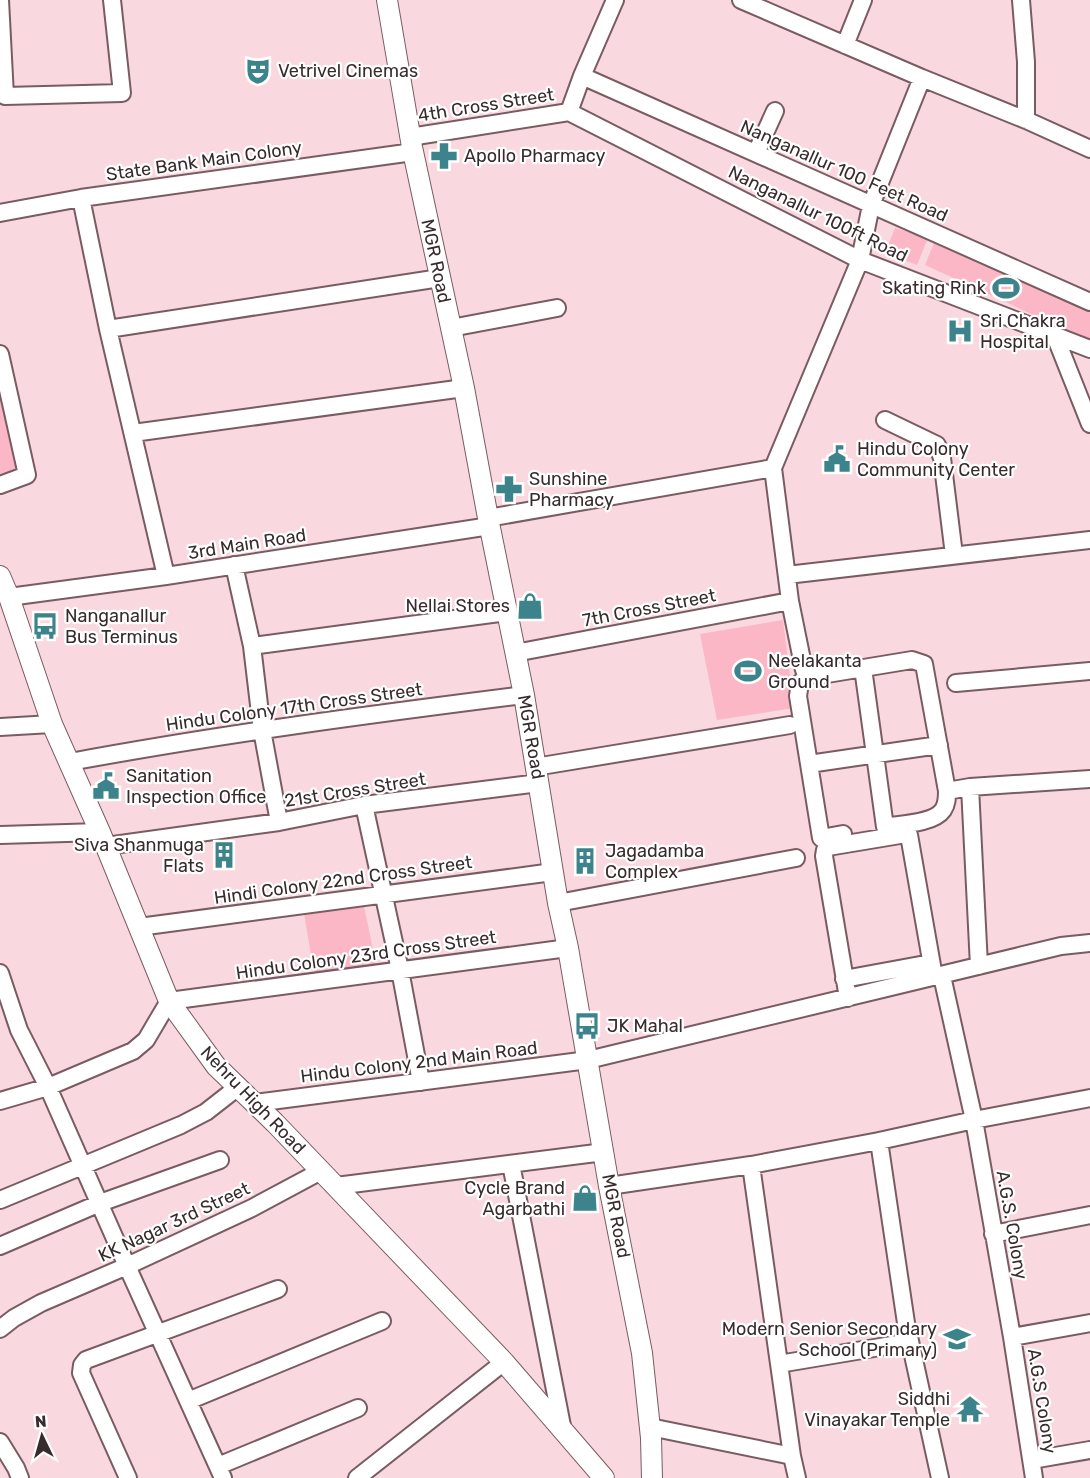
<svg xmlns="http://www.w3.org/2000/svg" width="1090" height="1478" font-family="Rubik,sans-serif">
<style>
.green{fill:#fbb7c6}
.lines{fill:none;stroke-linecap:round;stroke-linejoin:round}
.minor-casing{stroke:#795c62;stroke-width:20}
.tertiary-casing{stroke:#795c62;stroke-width:22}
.minor{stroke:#fff;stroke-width:16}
.tertiary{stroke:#fff;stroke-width:20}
.labels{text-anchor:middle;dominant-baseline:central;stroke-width:4.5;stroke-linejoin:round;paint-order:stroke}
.poi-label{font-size:18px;fill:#382b2e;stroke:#fff;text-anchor:start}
.street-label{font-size:18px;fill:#382b2e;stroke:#fff}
</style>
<rect width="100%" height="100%" fill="#fad8df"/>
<!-- green -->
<path class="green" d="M895,228L928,238L917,265L885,253Z
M934,243L1090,310V341L925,265Z
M0,399L18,469L0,474Z
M783,620L794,708L717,720L700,634Z
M363,901L377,969L315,978L303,908Z"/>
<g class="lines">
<defs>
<path id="minor" d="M0,0L5,96L122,93L112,0
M741,0L922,78L1026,120L1090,149
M1021,0L1026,62V120
M845,45L863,0
M582,76L1090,302
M569,112L860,260L1090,349
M569,112L582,76L615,0
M410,137L569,112
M756,153L775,111
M81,198L108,329L166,576
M0,213L81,198L413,152
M451,328L557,308
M108,329L440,278
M1055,336L1090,424
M0,354L27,475L0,485
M885,420L937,445L942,458L954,555
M133,433L464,388
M773,468L790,601L804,670L810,674L821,675L912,660L924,664L947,791L970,787L1090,779
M488,518L773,468L860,260L871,205L922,78
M234,565L252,646L262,730L279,822
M787,575L1090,540
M9,597L166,576L490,526
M252,646L507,612
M515,653L790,601
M863,668L885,827
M810,674L800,683L798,696L821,838L843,834
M956,683L1090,671
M0,727L52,724
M70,762C221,734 373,714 524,695
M809,764L939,745
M535,767L790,725
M970,787L979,966
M364,805L400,970L421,1082
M889,826C904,824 934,823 943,810C947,804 947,798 947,791
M0,835L100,832
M106,846L279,822L364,805L539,783
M558,903L796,858
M139,927L553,872
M0,973L19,1030L48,1087L127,1266L223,1478
M942,976L974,1120L1012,1337
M844,979L931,963
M848,998L824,856L825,850L828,847L906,834L909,835L934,977
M0,1101L48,1087L133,1051L146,1040L169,1001L568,948
M255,1103L588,1060L1061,946L1090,943
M879,1141L906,1323L940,1478
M511,1164L563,1431
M751,1165L792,1456L797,1478
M336,1186L604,1152
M609,1186L751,1165L879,1141L974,1120L1090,1098
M0,1200L181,1125L206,1112L238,1087
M993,1234L1090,1215
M0,1246L100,1203L220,1160
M0,1329L14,1318L41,1303L127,1266L252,1208L321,1171
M779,1364L910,1342
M188,1401L382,1321
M650,1427L792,1456
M0,1442L16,1468L20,1478
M1032,1460L1090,1450
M218,1466L358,1408
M128,1478L81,1373L82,1365L86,1360L278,1289
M357,1478L504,1362
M1034,1478L1012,1337L1090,1323"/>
<path id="tertiary" d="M387,0L412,147L464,388L488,518L524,695L558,903L568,948L609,1186L642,1353L651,1438L652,1478
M0,576L9,597L52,724L100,832L169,1001L216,1066L275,1123L504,1362L604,1478"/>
</defs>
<!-- minor casing -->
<use href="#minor" class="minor-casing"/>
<!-- tertiary casing -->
<use href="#tertiary" class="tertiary-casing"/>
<!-- minor -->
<use href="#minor" class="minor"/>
<!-- tertiary -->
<use href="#tertiary" class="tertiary"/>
</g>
<!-- icons -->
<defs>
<symbol id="theatre-bare" viewBox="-9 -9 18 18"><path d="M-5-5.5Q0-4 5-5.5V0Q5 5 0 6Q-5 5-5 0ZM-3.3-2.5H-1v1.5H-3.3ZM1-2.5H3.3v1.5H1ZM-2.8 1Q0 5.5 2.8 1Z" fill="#3c838b" stroke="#fff" stroke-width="2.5" paint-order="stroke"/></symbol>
<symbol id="pharmacy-bare" viewBox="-9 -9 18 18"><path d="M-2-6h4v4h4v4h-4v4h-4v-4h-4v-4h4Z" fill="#3c838b" stroke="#fff" stroke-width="2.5" paint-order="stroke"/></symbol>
<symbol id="stadium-bare" viewBox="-9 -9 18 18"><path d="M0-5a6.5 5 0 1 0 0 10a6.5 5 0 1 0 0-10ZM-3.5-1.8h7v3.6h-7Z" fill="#3c838b" stroke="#fff" stroke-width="2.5" paint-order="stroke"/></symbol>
<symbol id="hospital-bare" viewBox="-9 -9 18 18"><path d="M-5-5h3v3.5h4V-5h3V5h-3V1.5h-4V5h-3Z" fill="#3c838b" stroke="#fff" stroke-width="2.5" paint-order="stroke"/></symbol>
<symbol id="civic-bare" viewBox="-9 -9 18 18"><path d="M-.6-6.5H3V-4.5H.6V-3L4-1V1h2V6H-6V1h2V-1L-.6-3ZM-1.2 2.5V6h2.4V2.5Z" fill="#3c838b" stroke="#fff" stroke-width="2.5" paint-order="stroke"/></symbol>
<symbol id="shop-bare" viewBox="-9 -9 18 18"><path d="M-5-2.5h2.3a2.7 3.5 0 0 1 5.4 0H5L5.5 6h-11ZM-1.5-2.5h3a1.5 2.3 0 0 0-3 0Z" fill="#3c838b" stroke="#fff" stroke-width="2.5" paint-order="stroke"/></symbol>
<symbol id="bus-bare" viewBox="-9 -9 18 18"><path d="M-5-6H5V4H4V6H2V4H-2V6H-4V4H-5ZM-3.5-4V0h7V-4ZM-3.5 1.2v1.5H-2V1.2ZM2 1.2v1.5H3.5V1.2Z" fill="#3c838b" stroke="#fff" stroke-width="2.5" paint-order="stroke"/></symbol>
<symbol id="building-bare" viewBox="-9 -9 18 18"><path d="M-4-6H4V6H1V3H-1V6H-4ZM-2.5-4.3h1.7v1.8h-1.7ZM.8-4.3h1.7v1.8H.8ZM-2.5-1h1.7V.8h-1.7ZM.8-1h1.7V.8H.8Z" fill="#3c838b" stroke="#fff" stroke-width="2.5" paint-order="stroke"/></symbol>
<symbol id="school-bare" viewBox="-9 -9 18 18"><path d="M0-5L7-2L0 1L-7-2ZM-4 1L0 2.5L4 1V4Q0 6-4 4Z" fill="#3c838b" stroke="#fff" stroke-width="2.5" paint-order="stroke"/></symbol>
<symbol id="temple-bare" viewBox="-9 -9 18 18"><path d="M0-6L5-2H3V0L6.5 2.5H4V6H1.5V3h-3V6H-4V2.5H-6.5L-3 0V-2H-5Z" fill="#3c838b" stroke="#fff" stroke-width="2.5" paint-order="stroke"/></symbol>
</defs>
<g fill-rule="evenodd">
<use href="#theatre-bare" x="239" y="52" width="38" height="38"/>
<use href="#pharmacy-bare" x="425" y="137" width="38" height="38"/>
<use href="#stadium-bare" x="987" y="269" width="38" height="38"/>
<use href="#hospital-bare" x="941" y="312" width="38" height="38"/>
<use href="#civic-bare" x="818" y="440" width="38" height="38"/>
<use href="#pharmacy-bare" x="490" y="470" width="38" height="38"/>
<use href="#shop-bare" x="511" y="587" width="38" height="38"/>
<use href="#bus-bare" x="26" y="607" width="38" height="38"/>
<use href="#stadium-bare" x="729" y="652" width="38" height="38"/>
<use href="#civic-bare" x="87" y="767" width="38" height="38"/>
<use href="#building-bare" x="205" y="836" width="38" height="38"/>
<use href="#building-bare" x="566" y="842" width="38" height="38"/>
<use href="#bus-bare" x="568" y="1007" width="38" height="38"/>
<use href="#shop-bare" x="566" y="1179" width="38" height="38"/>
<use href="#school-bare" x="938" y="1320" width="38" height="38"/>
<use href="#temple-bare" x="951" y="1390" width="38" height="38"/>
</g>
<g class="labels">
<!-- poi labels -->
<g class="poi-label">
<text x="278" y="71">Vetrivel Cinemas</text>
<text x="464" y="156">Apollo Pharmacy</text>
<text x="986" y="288" text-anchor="end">Skating Rink</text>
<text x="980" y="321">Sri Chakra<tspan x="980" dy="21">Hospital</tspan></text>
<text x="857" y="449">Hindu Colony<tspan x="857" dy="21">Community Center</tspan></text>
<text x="529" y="479">Sunshine<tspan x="529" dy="21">Pharmacy</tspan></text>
<text x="510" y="606" text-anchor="end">Nellai Stores</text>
<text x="65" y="616">Nanganallur<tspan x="65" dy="21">Bus Terminus</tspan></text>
<text x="768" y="661">Neelakanta<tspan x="768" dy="21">Ground</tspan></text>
<text x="126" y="776">Sanitation<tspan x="126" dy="21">Inspection Office</tspan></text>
<text x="204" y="845" text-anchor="end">Siva Shanmuga<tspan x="204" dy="21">Flats</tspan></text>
<text x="605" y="851">Jagadamba<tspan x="605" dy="21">Complex</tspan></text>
<text x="607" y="1026">JK Mahal</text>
<text x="565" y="1188" text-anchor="end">Cycle Brand<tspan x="565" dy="21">Agarbathi</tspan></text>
<text x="937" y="1329" text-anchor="end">Modern Senior Secondary<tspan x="937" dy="21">School (Primary)</tspan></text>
<text x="950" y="1399" text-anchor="end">Siddhi<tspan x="950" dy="21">Vinayakar Temple</tspan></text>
</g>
<!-- street labels -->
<g class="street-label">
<text transform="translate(486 105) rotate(-9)">4th Cross Street</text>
<text transform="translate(204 161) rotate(-8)">State Bank Main Colony</text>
<text transform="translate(844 171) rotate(24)">Nanganallur 100 Feet Road</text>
<text transform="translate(818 214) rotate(26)">Nanganallur 100ft Road</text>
<text transform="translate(436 261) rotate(78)">MGR Road</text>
<text transform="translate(247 544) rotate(-9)">3rd Main Road</text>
<text transform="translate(649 608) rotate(-11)">7th Cross Street</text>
<text transform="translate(294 707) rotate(-8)">Hindu Colony 17th Cross Street</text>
<text transform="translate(531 737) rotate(80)">MGR Road</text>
<text transform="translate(355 790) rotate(-9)">21st Cross Street</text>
<text transform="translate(343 880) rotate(-8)">Hindi Colony 22nd Cross Street</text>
<text transform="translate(366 955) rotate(-8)">Hindu Colony 23rd Cross Street</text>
<text transform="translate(419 1062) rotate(-7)">Hindu Colony 2nd Main Road</text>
<text transform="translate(253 1100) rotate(46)">Nehru High Road</text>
<text transform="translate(616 1216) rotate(79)">MGR Road</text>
<text transform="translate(174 1222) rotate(-25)">KK Nagar 3rd Street</text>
<text transform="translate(1012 1225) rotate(80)">A.G.S. Colony</text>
<text transform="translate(1042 1401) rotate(81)">A.G.S Colony</text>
</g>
</g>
<!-- north arrow -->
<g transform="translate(42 1436) rotate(355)" stroke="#ffffff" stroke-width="4.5" paint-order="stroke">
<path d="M0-4.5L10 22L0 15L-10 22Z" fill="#382b2e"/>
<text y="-9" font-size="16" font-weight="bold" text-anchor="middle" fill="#382b2e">N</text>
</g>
</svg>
